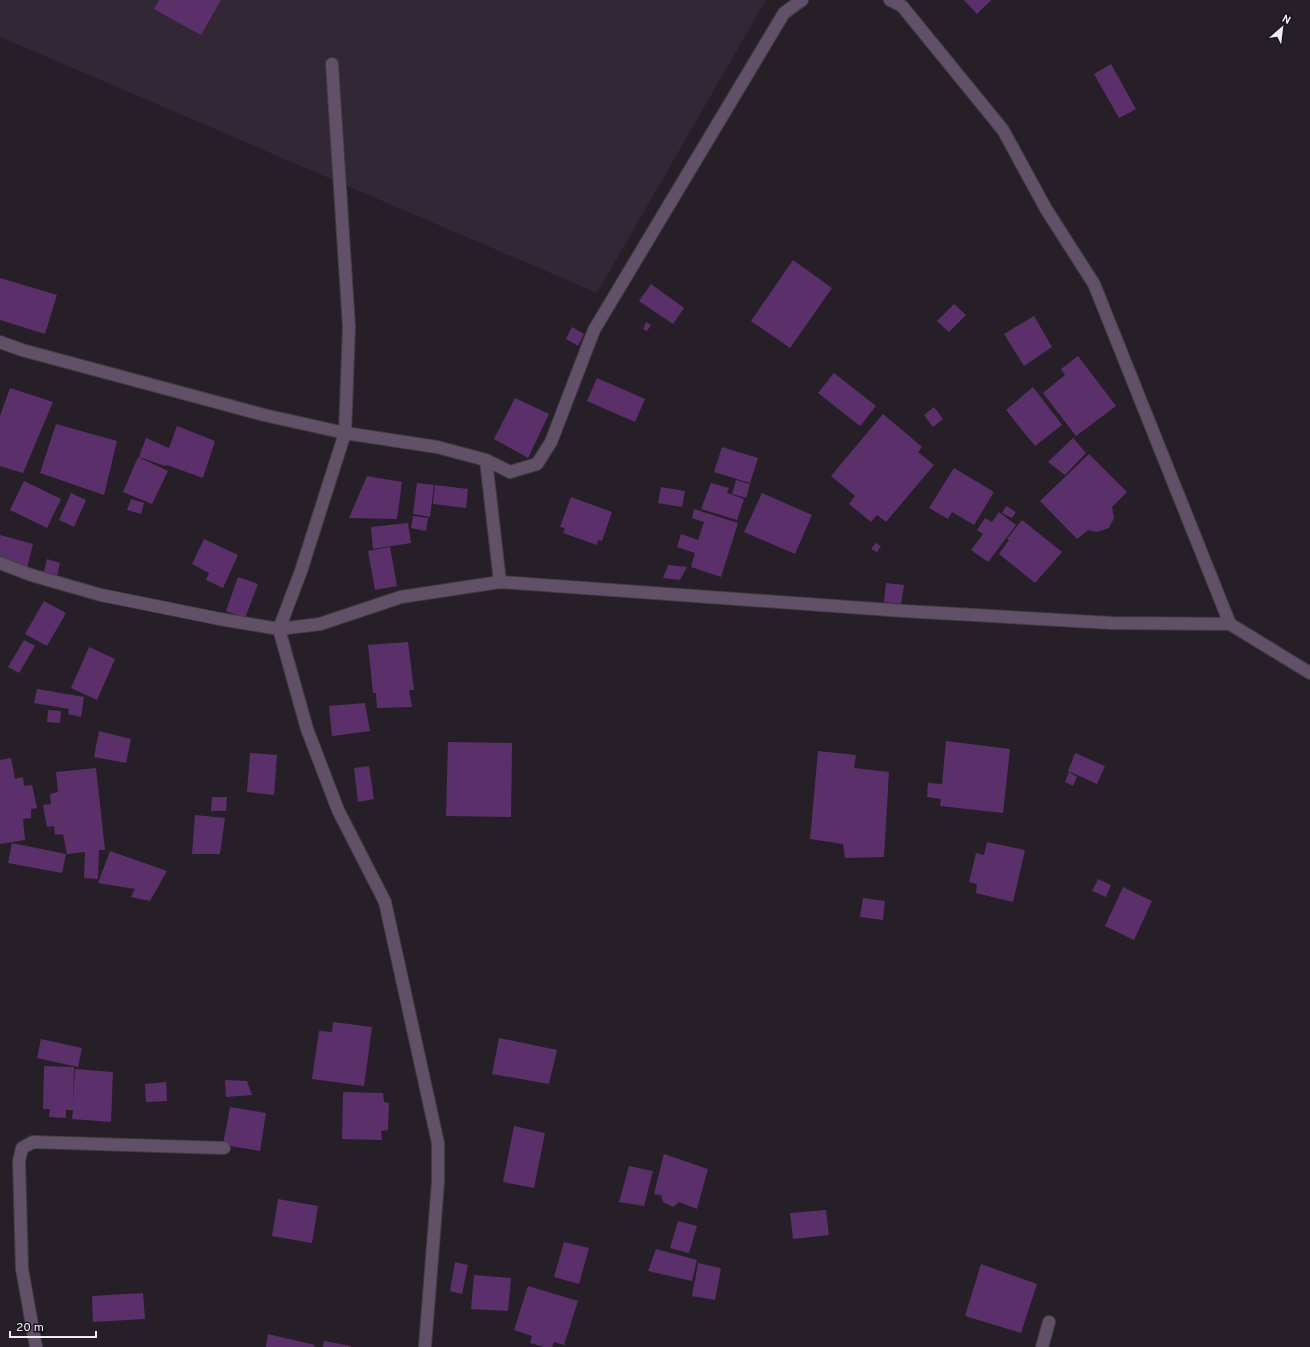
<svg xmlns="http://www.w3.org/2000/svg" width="1310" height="1347" font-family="Overpass,sans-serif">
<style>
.built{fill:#312735}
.building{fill:#5b306a}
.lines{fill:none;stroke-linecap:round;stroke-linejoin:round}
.minor-casing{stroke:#423c44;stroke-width:14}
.minor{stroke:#625069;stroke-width:12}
</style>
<rect width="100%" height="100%" fill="#261f28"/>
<!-- built -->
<path class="built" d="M0,0H766L597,293L0,37Z"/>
<!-- building -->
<path class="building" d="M159,0H221L201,35L154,9Z
M964,0H991L977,14Z
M1111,64L1136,109L1119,118L1094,74Z
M793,260L832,288L790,348L751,321Z
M0,278L57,295L45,334L0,320Z
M651,284L684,308L673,324L639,301Z
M954,304L966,315L949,332L937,321Z
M1034,316L1052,347L1024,366L1004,334Z
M646,322L651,325L647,331L643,329Z
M572,327L584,334L578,346L566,339Z
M1078,356L1116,406L1076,436L1043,393L1065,375L1061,369Z
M834,373L876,406L860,426L818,393Z
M597,378L645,399L635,422L587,401Z
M1033,387L1062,425L1035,446L1006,410Z
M10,388L53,402L23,473L0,466V416Z
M515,398L549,414L528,458L494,439Z
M934,407L943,419L933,427L924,415Z
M883,414L922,447L918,452L934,465L886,522L877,515L871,522L849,504L855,496L831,476Z
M56,424L117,441L104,495L40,473Z
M177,426L215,441L203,478L167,465L165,466L139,457L146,438L169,448Z
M1073,438L1086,453L1065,475L1048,462Z
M722,447L758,458L750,483L714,472Z
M1089,454L1127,492L1112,507L1114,518L1109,528L1097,532L1088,530L1077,539L1040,501Z
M138,457L168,471L152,504L123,492Z
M954,468L994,492L974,525L952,512L948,519L929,508Z
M367,476L402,482L397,519L349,518Z
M736,480L750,484L746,498L732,494Z
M24,481L61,499L47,528L10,510Z
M417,483L434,485L430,517L413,514Z
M711,483L729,488L727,493L744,499L737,520L701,509Z
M435,485L468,489L466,508L433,504Z
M661,487L685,491L682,507L658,503Z
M71,493L86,500L74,527L59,520Z
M762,493L812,515L795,554L744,532Z
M571,497L612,512L602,541L598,540L597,545L563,533L565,528L560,527Z
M131,499L144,503L141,514L127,510Z
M1006,506L1016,512L1012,518L1002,513Z
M694,509L738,523L721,577L691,567L695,553L677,547L681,534L698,540L704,522L692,518Z
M999,512L1016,525L988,562L971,550L983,534L977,530L985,518L992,522Z
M413,516L428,518L426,531L411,528Z
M1022,520L1062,552L1035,583L999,554L1009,540L1007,539Z
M408,523L411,543L373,549L371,527Z
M0,535L33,544L27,568L0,561Z
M204,539L238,555L223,588L206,580L209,573L192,564Z
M876,543L881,546L877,552L871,549Z
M390,547L397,586L375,590L368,551Z
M47,559L60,563L57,576L44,572Z
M668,565L687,567L680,580L663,578Z
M238,577L258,584L245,618L226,611Z
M886,583L904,585L901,604L884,602Z
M44,601L66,613L47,646L25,634Z
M24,640L35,646L19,673L8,667Z
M408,642L414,690H409L412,707L377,708L376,693H373L368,645Z
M89,647L115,659L97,700L71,688Z
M37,689L84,697L81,717L68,714L69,709L34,703Z
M365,703L370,731L332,736L329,706Z
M48,710L61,711L60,723L47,722Z
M99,731L131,739L126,763L94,757Z
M946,741L1010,749L1003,813L940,806L941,799L927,797L928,783L942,784Z
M448,742L512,743L511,817L446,816Z
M818,751L856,755L854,768L889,772L884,857L845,858L843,844L810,839Z
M250,753L277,755L274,795L247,792Z
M1075,753L1105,766L1097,784L1068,771Z
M11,758L15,779L23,777L24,786L32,785L37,808L31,809V818L23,819L25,840L0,844V760Z
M369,766L374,799L358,802L354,768Z
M96,768L105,850H99L98,879L84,878L85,852L67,854L63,834L55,835L54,826L47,827L43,805L51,804L50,794L58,792L56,772Z
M1069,772L1077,777L1073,786L1065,782Z
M212,797H227L226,811H211Z
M195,815L225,818L220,854H192Z
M987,842L1025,850L1013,902L976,893L977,884L969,882L976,853L984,855Z
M12,843L66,854L62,873L8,863Z
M110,851L167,871L150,901L131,897L135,889L98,883Z
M1098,879L1111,885L1106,897L1092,891Z
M1123,887L1152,901L1134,940L1105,926Z
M863,898L885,901L883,920L860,917Z
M333,1022L372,1027L364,1086L312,1079L319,1031L332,1032Z
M499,1038L557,1050L549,1084L492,1074Z
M41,1039L82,1048L78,1067L37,1058Z
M44,1066L74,1067L73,1104L75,1069L113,1072L111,1122L72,1119L73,1110H66V1118L49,1117L50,1109H43Z
M225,1080L247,1081L252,1095L226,1097Z
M166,1082L167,1101L146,1102L145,1084Z
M343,1092L383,1093L384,1102L389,1103L388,1130L381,1131L382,1140L342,1139Z
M230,1107L266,1113L260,1151L223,1145Z
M514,1126L545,1133L534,1188L503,1182Z
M664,1154L708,1169L697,1209L679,1202L673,1207L663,1202L661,1195L654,1194Z
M629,1166L653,1171L644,1206L619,1202Z
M278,1199L318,1206L312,1243L272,1236Z
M826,1210L829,1235L793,1239L790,1213Z
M678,1221L697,1226L689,1253L670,1248Z
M564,1242L589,1248L579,1284L554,1277Z
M656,1249L697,1260L692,1281L648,1271Z
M455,1262L468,1265L462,1294L450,1291Z
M698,1263L721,1268L715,1300L692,1296Z
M981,1264L1037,1284L1021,1333L965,1316Z
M474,1275L511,1278L508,1311L471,1309Z
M528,1286L578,1301L564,1345L554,1342L552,1347H544L530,1343L532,1336L514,1330Z
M143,1293L145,1319L93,1322L92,1296Z
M268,1334L315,1345L314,1347H266Z
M324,1341L351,1346V1347H323Z"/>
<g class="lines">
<defs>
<path id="minor" d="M890,0L902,6L1003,130L1046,209L1094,284L1230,624L1310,673
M332,64L349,327L345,433L301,571L279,629L307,729L338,810L385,902L438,1143V1182L425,1347
M0,342L22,350L264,415L345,433L437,447L486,460L510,472L537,464L551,442L594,330L784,13L802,0
M486,460L500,582
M0,563L31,575L101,595L220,619L279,629L320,624L401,597L500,582L904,611L1111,623L1230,624
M36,1347L22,1269L19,1161L22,1148L33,1142L224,1148
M1042,1347L1049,1322"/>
</defs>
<!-- minor casing -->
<use href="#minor" class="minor-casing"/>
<!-- minor -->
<use href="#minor" class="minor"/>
</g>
<!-- north arrow -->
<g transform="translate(1282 28) rotate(28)" stroke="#1c161f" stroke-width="3" paint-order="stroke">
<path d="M0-3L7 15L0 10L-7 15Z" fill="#f1ecf3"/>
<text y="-6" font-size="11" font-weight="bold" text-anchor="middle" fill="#f1ecf3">N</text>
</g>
<!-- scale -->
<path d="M10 1331v6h86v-6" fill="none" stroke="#f1ecf3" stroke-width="2"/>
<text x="16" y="1331" font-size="12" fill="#f1ecf3" stroke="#1c161f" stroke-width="3" paint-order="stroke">20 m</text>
</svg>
